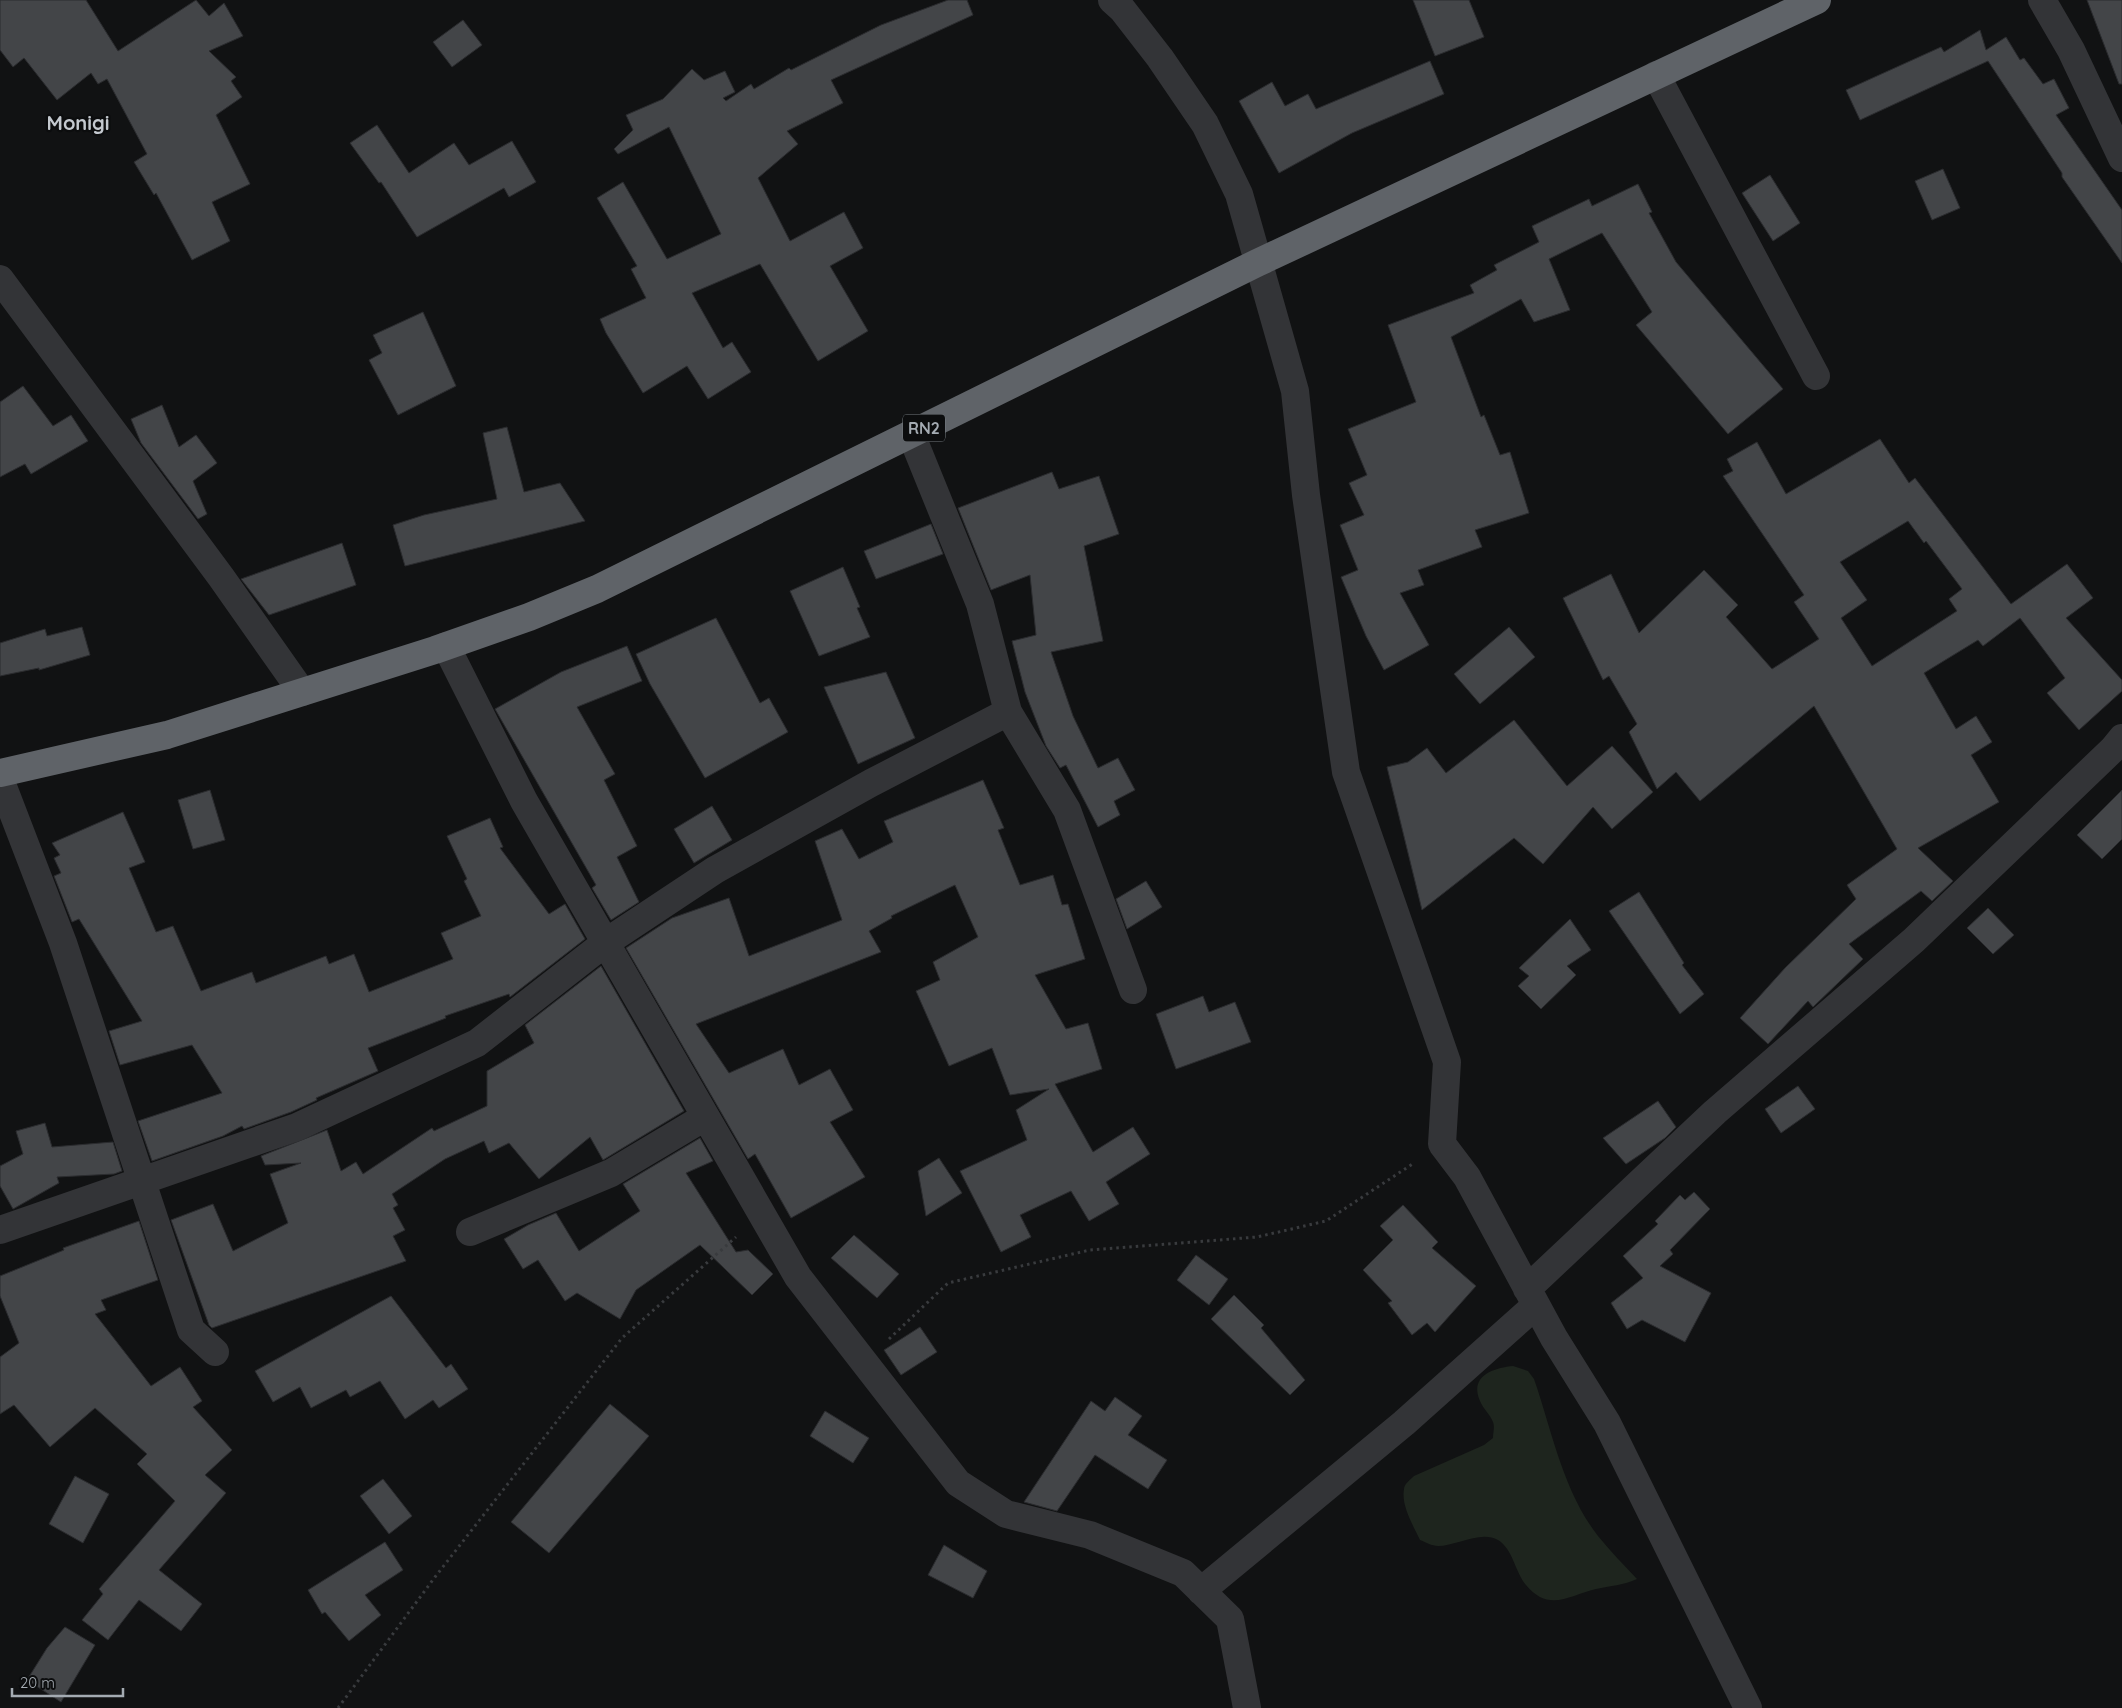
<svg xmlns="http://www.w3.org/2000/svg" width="2122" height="1708" font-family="Quicksand,sans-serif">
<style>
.green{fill:#1e251e}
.building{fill:#434548;stroke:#2b2c2f;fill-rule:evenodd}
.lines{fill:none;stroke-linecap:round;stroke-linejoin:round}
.path{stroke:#393b3e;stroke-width:3;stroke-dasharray:2.5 4;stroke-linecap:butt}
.minor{stroke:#333437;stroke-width:28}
.highway{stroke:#5f6368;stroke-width:28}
.labels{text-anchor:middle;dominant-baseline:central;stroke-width:4.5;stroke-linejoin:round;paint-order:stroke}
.shield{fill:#0c0d0e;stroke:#767c81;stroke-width:1}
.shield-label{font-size:16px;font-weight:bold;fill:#a4abb2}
.quarter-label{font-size:20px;font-weight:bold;fill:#c4c9cf;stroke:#0c0d0e}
</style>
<rect width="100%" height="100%" fill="#111213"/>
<!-- green -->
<path class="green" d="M1513,1366L1528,1371L1534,1379C1552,1431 1563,1491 1598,1536C1610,1551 1624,1565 1637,1579C1624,1585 1610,1586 1596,1589C1570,1595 1549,1613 1526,1585C1515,1572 1513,1549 1498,1540C1481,1530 1456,1546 1438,1546C1432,1546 1425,1542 1420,1540C1413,1525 1401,1506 1404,1489C1404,1484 1410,1480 1414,1476L1484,1445L1493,1438C1493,1432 1495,1427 1493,1422C1490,1414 1483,1409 1480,1401C1469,1376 1493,1368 1513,1366Z"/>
<!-- building -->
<path class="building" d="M0,0H86L118,51L196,0L209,16L224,3L243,36L209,51L236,77L231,81L242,97L216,115L250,184L212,202L230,241L192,260L156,193L154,195L134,162L147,154L107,79L98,84L91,73L57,100L24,58L13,67L0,50Z
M948,0H967L973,15L831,80L843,103L787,131L798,144L758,178L790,241L844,212L863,248L830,266L868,331L818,361L760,264L692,293L723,348L732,342L751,372L708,399L687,366L643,393L606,333L600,319L646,298L631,269L637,266L597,198L623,182L667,259L721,234L669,127L618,154L614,149L633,130L626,115L663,99L692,69L704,80L725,71L735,92L723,98L726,101L751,84L754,89L789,68L791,70L881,25Z
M1413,0H1469L1484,37L1435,56Z
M2087,0H2122V84H2119Z
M463,20L482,45L452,67L433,42Z
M1980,30L1986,50L2006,37L2020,60L2024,58L2043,84L2054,79L2069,108L2056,115L2122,210V263L2062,177V173L1988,61L1860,120L1846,90L1941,47L1944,52Z
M1430,61L1444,94L1352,133L1279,173L1239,101L1272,82L1285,106L1308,94L1316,109Z
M377,125L409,173L454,143L469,165L512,141L536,182L509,197L504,188L417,237L381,182L379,183L350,143Z
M1943,169L1960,208L1932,220L1915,181Z
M1770,175L1800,223L1773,241L1742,193Z
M1638,184L1652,212L1649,213L1676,262L1783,389L1728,434L1636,325L1652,312L1602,233L1549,259L1570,310L1534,322L1521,299L1451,337L1481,417L1484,415L1500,455L1510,452L1529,513L1475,530L1482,547L1418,570L1424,585L1400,593L1429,645L1384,670L1366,636L1341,577L1358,570L1340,525L1364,515L1349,483L1367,475L1348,429L1416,402L1388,325L1474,293L1470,285L1497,270L1494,265L1539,242L1532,226L1589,199L1592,206Z
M423,312L456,386L398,415L369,360L382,353L373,335Z
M23,386L53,426L71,415L88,441L31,474L25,464L0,477V402Z
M162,405L179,447L196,435L217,463L193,481L207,514L198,519L141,443L131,419Z
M507,427L524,492L560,483L585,521L405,566L393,525L424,515L497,499L483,433Z
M1880,439L1909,483L1915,478L2011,604L2067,564L2093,598L2066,618L2122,680V691L2079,730L2047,693L2065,678L2020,618L1983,646L1978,640L1924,673L1956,729L1976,716L1992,742L1971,755L1999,802L1918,848L1953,881L1932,901L1921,891L1849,944L1863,959L1813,1007L1808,1001L1768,1044L1740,1018L1785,968L1856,899L1847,885L1897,849L1814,706L1700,801L1676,772L1657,789L1629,732L1637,724L1609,676L1603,680L1563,598L1611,574L1639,633L1704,570L1738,605L1726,617L1772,669L1819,639L1794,602L1804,595L1723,476L1733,471L1727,459L1757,442L1786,494ZM1908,521L1924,543L1926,541L1962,589L1949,599L1957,611L1872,666L1841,618L1867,600L1840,562Z
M1052,472L1059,489L1099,476L1119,534L1084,546L1103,641L1051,652L1073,716L1098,768L1118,758L1135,790L1114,801L1120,815L1098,827L1066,765L1060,768L1046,746L1025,692L1012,641L1036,635L1030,575L991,590L958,508Z
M931,524L943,554L876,579L864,551Z
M342,543L356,585L269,615L241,579Z
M843,567L860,607L857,608L870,637L819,656L790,591Z
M716,618L760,703L769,698L788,732L705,778L650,684L636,654Z
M82,627L90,655L39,670V668L0,676V643L45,629L47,636Z
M1509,627L1535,657L1480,704L1454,674Z
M627,646L642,681L577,707L615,774L604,780L637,846L617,857L639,902L611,920L592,888L596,885L495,709L561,672Z
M886,672L915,738L858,764L824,687Z
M1514,720L1567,786L1612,746L1653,792L1612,829L1593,807L1543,864L1514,838L1422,910L1387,767L1408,762L1427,748L1446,773Z
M983,780L1004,828L998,830L1020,885L1053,875L1062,905L1068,904L1085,959L1035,975L1066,1029L1088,1023L1102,1069L1055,1084L1093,1152L1133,1127L1150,1154L1106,1182L1119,1204L1089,1221L1071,1191L1020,1215L1031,1237L1001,1252L960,1171L1027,1140L1016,1110L1049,1089L1010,1095L992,1048L949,1066L916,991L940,980L933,962L978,937L955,885L891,916L892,918L869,931L881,952L696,1024L729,1073L783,1049L799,1085L830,1069L853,1110L830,1122L865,1177L791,1218L755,1154L748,1159L626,948L672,918L729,898L749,956L842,920L815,841L842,829L859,859L893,842L884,821Z
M210,790L225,840L193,849L178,800Z
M2122,790V839L2102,859L2077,835Z
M712,806L732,840L694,863L674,829Z
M123,812L145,862L129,868L156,932L173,926L201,991L252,972L256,983L326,956L329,964L354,954L369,992L453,959L441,933L481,916L464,881L467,879L447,836L490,818L503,847L500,848L549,914L565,904L585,939L510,997L509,994L445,1016L446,1018L368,1048L378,1071L316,1098L317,1100L291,1112L244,1129L242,1126L223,1136L152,1161L138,1121L222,1093L192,1045L120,1065L109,1031L142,1021L79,919L72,922L54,876L61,873L54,858L60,855L52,843Z
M1146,881L1162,907L1127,929L1116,899Z
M1639,892L1684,963L1682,965L1704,994L1680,1014L1609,911Z
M1988,908L2014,935L1993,954L1967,928Z
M1570,919L1591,950L1567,966L1576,975L1541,1009L1518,986L1529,976L1519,968Z
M601,966L684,1111L603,1160L590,1137L539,1179L509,1143L489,1153L484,1141L445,1159L392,1194L398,1205L393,1208L405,1230L393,1236L406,1261L212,1328L209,1325L171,1220L213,1204L233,1251L288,1223L270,1174L301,1163L265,1165L261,1156L327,1130L341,1171L356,1162L363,1174L432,1128L434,1131L487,1106V1071L534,1043L525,1025Z
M1203,996L1209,1012L1235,1002L1251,1042L1176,1069L1156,1014Z
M1798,1086L1815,1109L1781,1133L1765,1109Z
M1658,1101L1676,1127L1665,1138L1626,1164L1603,1138Z
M45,1123L52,1147L113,1142L122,1171L114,1174L57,1177L59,1183L13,1209L0,1186V1166L23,1154L16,1131Z
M700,1138L713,1161L686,1173L736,1252L748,1250L773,1274L752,1295L700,1245L636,1290L620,1319L577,1293L565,1301L538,1260L523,1269L504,1239L528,1225L556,1213L579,1251L640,1211L623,1184Z
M939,1158L962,1193L926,1216L918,1171Z
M1694,1192L1710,1209L1670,1250L1673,1254L1660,1266L1711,1293L1685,1342L1642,1320L1627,1329L1611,1303L1643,1278L1623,1256L1658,1224L1655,1221L1680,1195L1685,1200Z
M1403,1205L1438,1242L1432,1248L1476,1286L1435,1332L1427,1323L1412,1335L1388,1303L1392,1301L1363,1270L1393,1240L1380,1226Z
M139,1221L158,1280L101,1300L106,1310L95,1314L151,1386L180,1367L202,1401L193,1407L232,1450L205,1475L226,1493L159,1570L202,1604L181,1631L139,1600L108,1640L82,1620L103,1594L99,1589L175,1501L137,1464L147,1454L95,1408L50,1447L14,1405L0,1414V1357L19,1343L0,1296V1276L64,1250L63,1248Z
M854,1235L899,1274L877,1298L831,1258Z
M1196,1255L1228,1279L1209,1305L1177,1280Z
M1234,1295L1264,1325L1261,1328L1305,1380L1290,1395L1211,1319Z
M391,1296L446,1368L451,1364L468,1389L439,1408L433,1400L405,1419L380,1381L350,1397L346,1390L311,1408L300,1387L273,1402L255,1371Z
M920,1327L937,1352L901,1375L884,1350Z
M1115,1397L1142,1416L1128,1435L1167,1460L1148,1489L1095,1455L1057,1511L1024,1502L1091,1401L1105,1411Z
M610,1404L649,1436L549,1553L511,1522Z
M825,1411L869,1438L853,1463L810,1436Z
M75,1476L109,1494L83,1543L49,1524Z
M383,1479L412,1516L389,1534L360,1496Z
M385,1542L403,1570L365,1595L381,1615L349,1641L325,1612L322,1614L308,1590Z
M944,1545L987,1571L973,1598L928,1575Z
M65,1627L95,1645L61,1702L27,1680L47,1648Z"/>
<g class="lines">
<!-- path -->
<path class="path" d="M889,1339L948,1283L1090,1250L1257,1237L1326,1221L1414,1163
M338,1708L435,1577L622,1338L736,1237"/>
<!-- minor -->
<path class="minor" d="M1112,0L1122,9L1160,58L1205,124L1239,194L1295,391L1306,495L1346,772L1447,1062L1442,1144L1467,1177L1554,1338L1607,1423L1748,1708
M2042,0L2071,50L2122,158
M1656,75L1816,376
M0,279L221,577L302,692
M911,434L980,604L1008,712L1067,810L1133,990
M446,646L524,801L798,1277L958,1483L1006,1514L1090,1535L1183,1573L1230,1619L1247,1708
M0,779L63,943L191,1330L215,1352
M0,1230L297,1127L477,1043L605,943L715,870L871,783L1008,712
M470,1232L611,1173L705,1117
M1527,1289L1715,1112L1914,940L2113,749L2122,738
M1201,1591L1404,1423L1536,1305"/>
<!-- highway -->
<path class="highway" d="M0,773L167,735L435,650L529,617L597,589L1257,263L1817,0"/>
</g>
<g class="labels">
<!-- shield labels -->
<rect class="shield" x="903" y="414.5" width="42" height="27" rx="4"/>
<g class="shield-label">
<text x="924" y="428">RN2</text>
</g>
<!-- quarter labels -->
<g class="quarter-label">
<text x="78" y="122">Monigi</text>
</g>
</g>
<!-- scale -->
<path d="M12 1688v8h111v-8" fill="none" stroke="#a4abb2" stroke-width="2.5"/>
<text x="20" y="1688" font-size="15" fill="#a4abb2" stroke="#0c0d0e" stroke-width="4" paint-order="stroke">20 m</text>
</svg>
